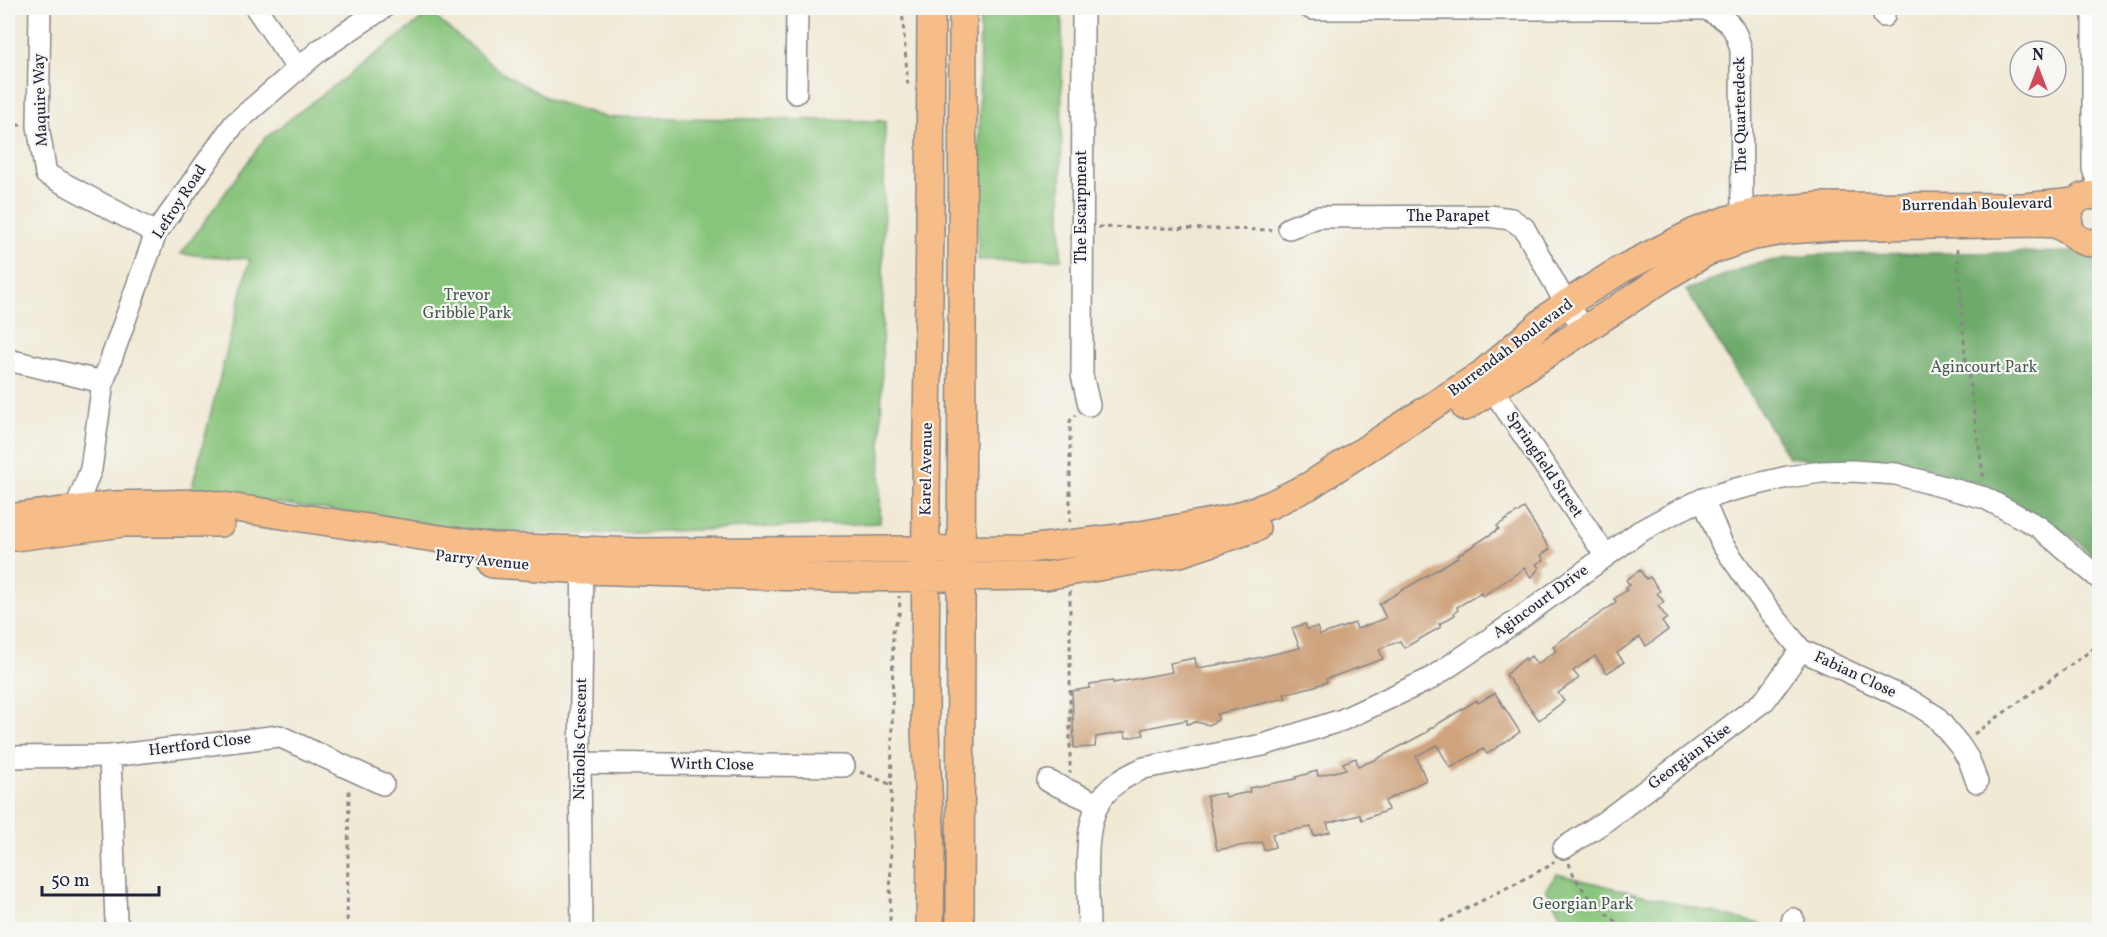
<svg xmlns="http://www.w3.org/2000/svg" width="2107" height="937" font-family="Vollkorn,serif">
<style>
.green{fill:#88c57b;stroke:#55745b;stroke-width:1.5}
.forest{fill:#6eaa6b;stroke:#486653;stroke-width:1.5}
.building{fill:#cea37d}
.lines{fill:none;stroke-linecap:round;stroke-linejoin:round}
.minor-casing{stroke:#898688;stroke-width:24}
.major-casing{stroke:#898688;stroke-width:30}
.path{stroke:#898688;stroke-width:3;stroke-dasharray:4.5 4.5;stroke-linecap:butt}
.minor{stroke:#fff;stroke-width:21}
.major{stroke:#f7bd88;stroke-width:27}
.labels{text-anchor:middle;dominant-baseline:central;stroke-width:4.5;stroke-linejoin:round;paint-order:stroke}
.street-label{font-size:16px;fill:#22223b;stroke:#f6f6f2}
.park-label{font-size:16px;fill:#465b51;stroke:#f6f6f2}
</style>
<rect width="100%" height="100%" fill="#f6f6f2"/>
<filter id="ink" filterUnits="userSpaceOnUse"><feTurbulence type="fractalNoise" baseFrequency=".0167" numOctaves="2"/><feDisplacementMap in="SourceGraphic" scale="12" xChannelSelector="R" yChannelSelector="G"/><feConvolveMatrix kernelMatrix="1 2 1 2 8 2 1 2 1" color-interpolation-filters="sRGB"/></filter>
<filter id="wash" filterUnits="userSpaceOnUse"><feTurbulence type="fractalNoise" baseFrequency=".008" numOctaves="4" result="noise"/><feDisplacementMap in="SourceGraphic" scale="24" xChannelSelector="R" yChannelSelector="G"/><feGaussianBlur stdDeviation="1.35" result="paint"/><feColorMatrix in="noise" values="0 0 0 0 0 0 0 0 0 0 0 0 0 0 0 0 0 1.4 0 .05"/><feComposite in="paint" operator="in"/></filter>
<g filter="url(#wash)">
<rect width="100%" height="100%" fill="#f0e9d4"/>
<!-- green -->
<path class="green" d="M980,8H1062L1061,259L978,260Z
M430,13L503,73L550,100L605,117L885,121L880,523L587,534L485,532L191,491L250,259L181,254L265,138Z
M1557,874L1765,925V929H1569L1546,889Z"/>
<!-- forest -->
<path class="forest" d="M2099,252V563L2077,540L1978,483L1893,468L1788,457L1686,290L1750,265L1787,258L1825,254Z"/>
<g id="blocks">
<!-- building -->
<path class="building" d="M1524,508L1550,549L1541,555L1544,560L1536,564L1539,568L1531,578L1525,568L1483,596L1481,593L1457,607L1458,610L1454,613L1455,615L1439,624L1441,627L1404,648L1400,641L1379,649L1383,659L1326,679L1327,682L1315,686L1284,694L1286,698L1217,714L1218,720L1209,725L1196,722L1187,724V720L1142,729L1144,735L1126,738L1125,732L1096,737L1095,747L1074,748L1072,691L1090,688V684L1113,681V683L1172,672L1170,663L1195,658L1197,668L1248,660L1300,648L1292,628L1305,624L1307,629L1317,627L1320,635L1355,623L1357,629L1386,618L1379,604L1458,557L1457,556L1499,529L1497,526Z
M1640,570L1646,579L1650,577L1660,591L1657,593L1664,602L1658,606L1667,618L1662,622L1668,630L1646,646L1640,637L1617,653L1624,662L1607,673L1595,656L1573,671L1579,678L1558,693L1564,701L1539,720L1506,675L1525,658L1526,660L1531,656L1537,664L1556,651L1553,646L1614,604L1616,601L1614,599L1627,590L1625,588L1630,585L1626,580Z
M1495,693L1520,732L1487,754L1483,749L1450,768L1437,745L1416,756L1426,780L1385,801L1388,810L1362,820L1360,815L1327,823L1330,832L1314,836L1311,827L1272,834L1275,847L1264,850L1262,842L1217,850L1207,796L1224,793L1225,797L1250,792L1249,788L1296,779V777L1317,771L1318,776L1346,769L1343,763L1356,758L1358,766L1375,760L1429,731L1428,730L1477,700L1478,703Z"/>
</g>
</g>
<g filter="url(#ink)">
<use href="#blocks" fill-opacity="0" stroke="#898688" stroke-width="1.5"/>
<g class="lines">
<defs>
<path id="minor" d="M40,8L38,126L46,174L156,233
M256,8L298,69
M1083,8L1082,375L1089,405
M1310,8L1313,9H1706C1729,21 1735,25 1741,50L1742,216L1748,230
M2093,8V169L2100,189
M1884,16V8
M796,93L797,8
M1289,228L1318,217L1489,216L1511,219L1524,228L1560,293L1584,329
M8,360L103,382
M1484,377L1606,556
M1703,499L1722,544L1765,605L1801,650L1911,701L1935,716L1960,746L1969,760L1977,782
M76,523L75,510L91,469L103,382L156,233L234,124L320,50L383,8
M110,756L116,922L122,930
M8,757L110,756L279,736L383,784
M580,763L844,766
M1048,781L1098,804
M1564,848L1604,822L1765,700L1801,650
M582,930L580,763L583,555
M1089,930C1089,896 1082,833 1098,805C1107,786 1126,776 1144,768L1263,745L1342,720L1430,679L1518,620L1639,532L1672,514L1703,499L1736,489L1788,477L1821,472L1852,471L1896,474L1985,498L2039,527L2100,579
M1790,930L1793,919"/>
<path id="major" d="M2100,197C2061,185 2055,250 2100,242
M1465,407L1670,274L1707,252L1750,237L1788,230L1833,227L2036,223L2056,224L2072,233
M8,518L113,505L203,503L493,547L638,552L1028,549L1135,536L1229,519L1270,505L1309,486L1482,374L1553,313L1566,304L1622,269L1695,232L1726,220L1762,211L1821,206L2023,207L2075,202
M8,538L123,523H221
M493,564L584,570L832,578L1045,576L1180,553L1256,528
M930,930L931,848L925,730L926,495L930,228L931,8
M960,930L963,8"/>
</defs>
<!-- minor casing -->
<use href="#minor" class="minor-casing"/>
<!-- major casing -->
<use href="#major" class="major-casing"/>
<!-- path -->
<path class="path" d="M902,8L908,87
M8,125H21
M1098,227L1272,230
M1957,249L1965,353L1984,481
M1070,522V421L1076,415
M2099,541H2100
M1070,591V773
M1974,734L2100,644
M860,772L892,785
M1569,863C1578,892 1603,910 1625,930
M347,930L349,788
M890,930L893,631L900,611L899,596
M1425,930L1551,865L1554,861"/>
<!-- minor -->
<use href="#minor" class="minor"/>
<!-- major -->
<use href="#major" class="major"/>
</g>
</g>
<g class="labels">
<!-- street labels -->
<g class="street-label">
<text transform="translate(41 100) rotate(-92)">Maquire Way</text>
<text transform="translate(1741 115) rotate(-91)">The Quarterdeck</text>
<text transform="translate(180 202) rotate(-57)">Lefroy Road</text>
<text transform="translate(1977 205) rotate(-1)">Burrendah Boulevard</text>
<text transform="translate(1082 207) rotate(-90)">The Escarpment</text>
<text x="1448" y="217">The Parapet</text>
<text transform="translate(1511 348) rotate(-37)">Burrendah Boulevard</text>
<text transform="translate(1544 465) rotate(56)">Springfield Street</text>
<text transform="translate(927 469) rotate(-89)">Karel Avenue</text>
<text transform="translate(482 561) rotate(6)">Parry Avenue</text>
<text transform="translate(1541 602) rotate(-36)">Agincourt Drive</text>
<text transform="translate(1855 675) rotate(25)">Fabian Close</text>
<text transform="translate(581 739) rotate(-89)">Nicholls Crescent</text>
<text transform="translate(200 745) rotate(-7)">Hertford Close</text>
<text transform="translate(1690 757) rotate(-37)">Georgian Rise</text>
<text transform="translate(712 765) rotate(1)">Wirth Close</text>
</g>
<!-- park labels -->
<g class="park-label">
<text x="467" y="296">Trevor<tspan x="467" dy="18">Gribble Park</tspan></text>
<text x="1984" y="368">Agincourt Park</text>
<text x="1583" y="905">Georgian Park</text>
</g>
</g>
<!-- margin -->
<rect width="2107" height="937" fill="none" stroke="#f6f6f2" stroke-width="30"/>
<!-- north arrow -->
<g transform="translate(2038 69)"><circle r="28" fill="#f6f6f2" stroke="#a1a1a9" stroke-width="1.5"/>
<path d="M0-4.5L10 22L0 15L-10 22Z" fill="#d1495b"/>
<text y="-9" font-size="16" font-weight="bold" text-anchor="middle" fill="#22223b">N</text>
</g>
<!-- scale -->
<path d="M42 886v9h117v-9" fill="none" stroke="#22223b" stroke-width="3"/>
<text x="51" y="886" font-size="18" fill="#22223b" stroke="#f6f6f2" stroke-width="4.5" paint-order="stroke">50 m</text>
</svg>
